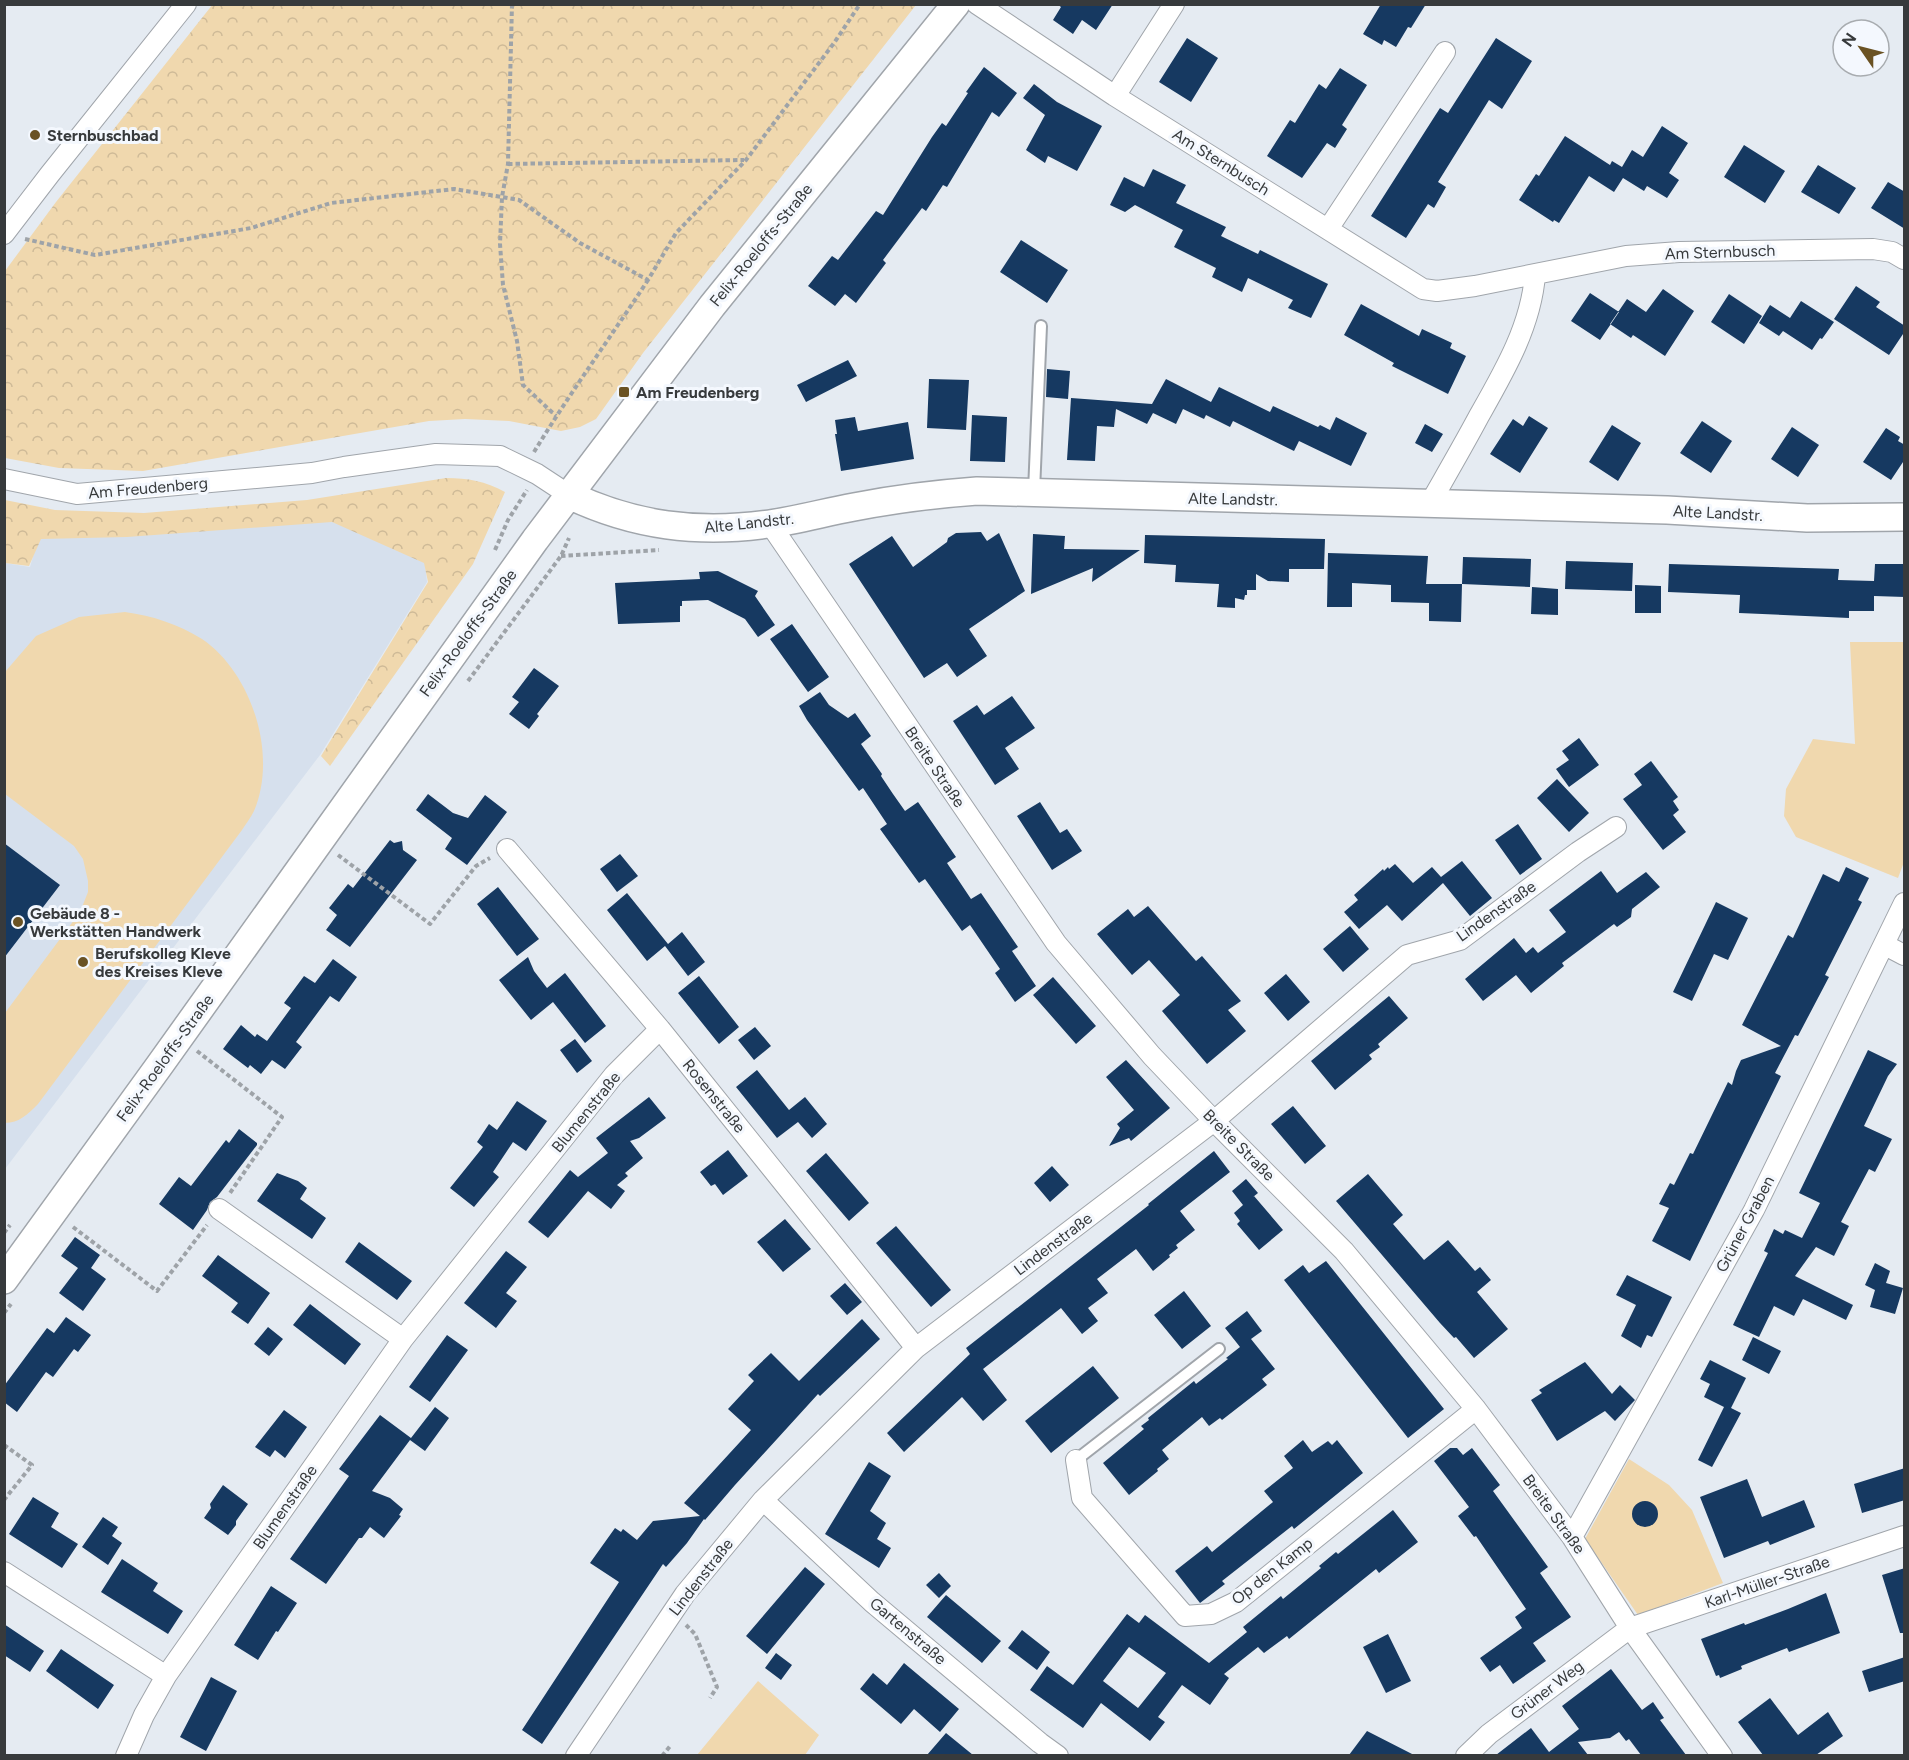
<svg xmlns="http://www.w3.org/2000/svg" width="1909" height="1760" font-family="Figtree,sans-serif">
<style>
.built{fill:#d6e0ed}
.green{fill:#f0d8ae}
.forest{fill:url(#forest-crowns)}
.building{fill:#163961;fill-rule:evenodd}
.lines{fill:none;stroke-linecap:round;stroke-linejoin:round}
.lane-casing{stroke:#a0a5ab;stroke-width:14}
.street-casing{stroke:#a0a5ab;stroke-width:22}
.secondary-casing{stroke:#a0a5ab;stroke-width:30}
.path{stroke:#9ea3a8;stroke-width:4;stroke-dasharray:4.5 3;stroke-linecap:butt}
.lane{stroke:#fff;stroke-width:10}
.street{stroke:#fff;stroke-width:20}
.secondary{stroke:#fff;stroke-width:27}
.poi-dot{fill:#6a5223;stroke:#f4f8fe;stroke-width:2}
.labels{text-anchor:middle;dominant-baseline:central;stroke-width:6;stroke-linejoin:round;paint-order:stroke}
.poi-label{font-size:16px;font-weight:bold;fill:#373a3c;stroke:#f4f8fe;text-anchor:start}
.street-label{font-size:16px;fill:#373a3c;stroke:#f4f8fe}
</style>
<defs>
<pattern id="forest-crowns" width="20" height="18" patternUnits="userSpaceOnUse" patternTransform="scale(1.5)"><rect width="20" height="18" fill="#f0d8ae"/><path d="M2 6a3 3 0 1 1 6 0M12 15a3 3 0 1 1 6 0" fill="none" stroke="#ceba97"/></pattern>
</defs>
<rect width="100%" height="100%" fill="#e5ebf2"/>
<!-- built -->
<path class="built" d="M331,521L425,562L427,582L320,755L5,1169V563L30,567L39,536Z"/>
<!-- green -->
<path class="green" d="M125,612C153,616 178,624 202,639C252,673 278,755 254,811C251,817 246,824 242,830L38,1104C28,1114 19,1123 5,1123V1013L80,912L88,892V881L83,859L74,846L5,794V672L36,636L79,617Z
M1850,642H1904V862L1898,878L1796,837L1784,816L1786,789L1813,739L1855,744Z
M1629,1459L1669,1485L1692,1510L1723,1583L1638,1615L1585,1539Z
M758,1681L819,1735L805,1755H697Z"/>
<!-- forest -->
<path class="forest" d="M213,4H916V5L643,353L596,419L580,427L561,431L509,421L465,419L429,421L143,471L59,468L5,458V271L56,202Z
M446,478C468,478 485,481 505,492L473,564L330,766L321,756L428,582L424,563L332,522L127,537L41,539L29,566L5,563V500L55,510L144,513L307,500Z"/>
<!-- building -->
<path class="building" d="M1057,4H1113L1096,30L1082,20L1073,34L1053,20L1061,7Z
M1381,4H1426L1411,28L1408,27L1396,47L1384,40L1382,45L1363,34Z
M1187,38L1218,58L1191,102L1159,82Z
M1496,38L1532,61L1502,109L1489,100L1438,182L1446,187L1434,208L1428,204L1406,238L1371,216L1440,108L1448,113Z
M984,67L1017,93L999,117L992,112L947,187L943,185L926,211L922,208L883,260L886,263L856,303L845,294L835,306L808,286L832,256L838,260L876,211L883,215L932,137L942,123L946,126L968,93L966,92Z
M1340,68L1367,85L1342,125L1347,129L1335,148L1327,143L1302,178L1267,156L1290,120L1295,123L1319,84L1326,89Z
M1034,84L1057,102L1102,126L1077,171L1048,156L1045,163L1026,150L1045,115L1023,98Z
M1662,126L1688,143L1669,173L1679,180L1667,198L1647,186L1644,191L1623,178L1614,192L1589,176L1559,223L1554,220L1553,222L1519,200L1536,174L1539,176L1565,136L1610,165L1612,161L1622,167L1632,150L1643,157Z
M1744,145L1785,171L1765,203L1724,177Z
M1818,165L1856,188L1839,214L1801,192Z
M1153,169L1186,185L1176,203L1226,227L1221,236L1258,254L1260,250L1328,284L1311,318L1288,308L1293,300L1248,278L1242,292L1212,277L1216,268L1174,247L1183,230L1135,205L1125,212L1110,205L1124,177L1144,187Z
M1888,182L1905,192V229L1871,208Z
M1021,240L1068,270L1047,303L1000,272Z
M1856,286L1880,302L1876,307L1905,326V331L1889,355L1834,319Z
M1663,289L1694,311L1665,356L1633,335L1631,338L1610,324L1627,299L1646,312Z
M1590,293L1619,312L1600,340L1571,321Z
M1729,294L1762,316L1744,344L1711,322Z
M1801,301L1834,322L1822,339L1820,338L1812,350L1783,331L1779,336L1759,323L1770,305L1790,318Z
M1361,304L1419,336L1422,329L1452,343L1450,348L1466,356L1448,394L1392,366L1394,363L1344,335Z
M848,360L857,376L806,402L797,385Z
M1047,369L1070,371L1068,399L1046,397Z
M929,379L969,380L966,430L927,428Z
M1166,379L1211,402L1219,387L1270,412L1273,406L1318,427L1320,425L1330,430L1336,417L1367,433L1351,466L1299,441L1294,451L1233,421L1230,427L1206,415L1204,419L1183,409L1176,424L1153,413L1147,424L1116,409L1114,427L1097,426L1095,461L1067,460L1071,398L1152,404Z
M972,415L1007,417L1005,462L970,461Z
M1529,416L1548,428L1520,473L1490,454L1513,419L1523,426Z
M855,417L858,431L908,422L914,459L841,471L835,434H837L835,420Z
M1702,421L1732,441L1711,473L1680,453Z
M1425,424L1443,434L1432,452L1415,443Z
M1612,425L1641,443L1618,481L1589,462Z
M1792,427L1819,445L1798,477L1771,459Z
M1886,428L1900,437L1898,441L1905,445V459L1891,480L1863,462Z
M981,532L987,541L999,533L1025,591L969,629L987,656L957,677L947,663L924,678L849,564L892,536L913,567L947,542L948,538L956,533Z
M1033,534L1065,536L1064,549L1140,550L1092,582L1093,568L1031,594Z
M1145,535L1325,539L1324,569H1289V582L1268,581L1256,574V590H1247V595H1245L1244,600L1235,598V608L1217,607L1219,584L1175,582L1176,565L1144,563Z
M1328,553L1428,556L1426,584H1462L1463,557L1531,559L1530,587L1462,584L1461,622L1429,621V603L1391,602V585L1352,583V607H1327Z
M1566,561L1633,563L1632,591L1565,589Z
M1669,564L1839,569L1838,580L1874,581L1875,564H1905V597L1874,596V611H1849V618L1739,613L1740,595L1668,592Z
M718,571L758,591L755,596L775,625L758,637L745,619L708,600L682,601V606H680V622L618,624L615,583L700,579L699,572Z
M1635,585L1661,586V613H1635Z
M1532,587L1558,589V615L1531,614Z
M792,624L829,677L808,692L770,639Z
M534,668L559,686L537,714L539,716L529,729L509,714L519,702L512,697Z
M820,692L829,705L848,718L855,713L871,736L861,744L882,774L881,776L893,794L905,811L918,802L956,857L947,863L971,899L981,893L1018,947L1012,951L1036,986L1015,1002L995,973L1000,969L970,925L962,931L925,879L919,883L880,829L887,824L863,788L859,791L807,720L799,706Z
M1012,696L1035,728L1005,748L1019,769L995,785L953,721L977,705L984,715Z
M1579,738L1599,765L1569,787L1556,769L1569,760L1562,751Z
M1651,761L1678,797L1673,801L1679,810L1673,815L1686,832L1663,850L1623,799L1642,785L1634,774Z
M1557,779L1589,813L1569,832L1537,798Z
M428,794L453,813L468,818L485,795L507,812L467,865L445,849L452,838L416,810Z
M1040,802L1060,833L1067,829L1082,851L1052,870L1017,816Z
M1518,824L1542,859L1520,875L1495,840Z
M390,840L394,843L402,841L403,850L417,860L350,947L326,930L337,915L329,908L348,884L353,888Z
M4,843L60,885L4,958Z
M620,854L638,876L617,892L600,869Z
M1462,861L1492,898L1470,916L1443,883L1402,921L1387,905L1359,929L1344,912L1358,900L1354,895L1383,869L1384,871L1388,867L1389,869L1395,864L1413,883L1432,867L1441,877Z
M1846,867L1869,878L1858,900L1862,902L1825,975L1829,977L1798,1036L1795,1035L1775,1073L1781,1076L1690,1261L1652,1241L1669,1208L1659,1204L1670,1183L1674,1185L1690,1153L1693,1154L1728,1082L1732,1085L1736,1071L1741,1060L1781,1046L1742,1025L1788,935L1793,938L1823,874L1839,882Z
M1601,871L1617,893L1646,872L1660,887L1632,909L1631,917L1617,927L1614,924L1562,963L1564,966L1531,993L1516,975L1483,1001L1465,979L1514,938L1526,953L1533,947L1538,953L1566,932L1549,910Z
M498,887L539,939L517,956L477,904Z
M627,893L668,944L682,932L705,962L688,976L665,946L647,961L607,910Z
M1716,902L1748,918L1728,960L1714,954L1692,1001L1673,992Z
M1148,906L1196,961L1202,956L1241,1001L1228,1010L1246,1031L1207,1064L1162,1011L1180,995L1149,960L1132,975L1097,934L1128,909L1134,917Z
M1350,926L1369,949L1343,972L1323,949Z
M528,957L534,971L547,988L565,973L606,1026L585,1043L553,1002L531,1020L499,980Z
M333,959L357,977L339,1002L330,996L296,1042L302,1047L285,1069L272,1060L261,1074L250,1065L248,1068L223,1049L241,1025L255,1037L257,1034L267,1041L291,1008L284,1003L304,976L315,983Z
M1286,974L1310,1002L1288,1021L1264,993Z
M699,976L739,1027L719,1044L678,993Z
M1053,977L1096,1026L1076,1044L1033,995Z
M1389,996L1408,1018L1378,1044L1380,1047L1369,1055L1372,1059L1335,1090L1311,1061Z
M755,1027L771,1046L754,1060L738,1040Z
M575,1039L592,1061L577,1073L560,1050Z
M1868,1050L1897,1064L1888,1076L1864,1126L1892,1139L1875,1172L1869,1169L1841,1222L1849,1226L1834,1256L1816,1247L1795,1276L1853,1305L1846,1320L1803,1299L1794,1316L1774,1306L1759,1337L1733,1325L1768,1253L1764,1251L1774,1229L1783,1234L1785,1230L1802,1238L1820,1203L1799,1193Z
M1126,1060L1170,1108L1131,1141L1129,1138L1109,1146L1120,1128L1117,1124L1134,1110L1106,1077Z
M757,1070L789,1110L805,1097L827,1124L812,1138L798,1122L777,1138L736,1087Z
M649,1097L666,1118L639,1138L630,1141L643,1158L625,1173L628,1176L617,1185L625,1191L611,1209L588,1191L548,1238L528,1222L570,1170L578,1177L608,1153L596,1138Z
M517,1101L547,1121L526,1151L513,1142L493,1172L499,1177L474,1207L450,1188L483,1147L477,1142L489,1124L497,1130Z
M1293,1106L1326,1146L1305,1164L1271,1124Z
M239,1129L257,1143V1145L217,1197L210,1202L207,1210L193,1230L159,1204L179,1177L191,1186L226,1140L229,1143Z
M728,1150L748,1176L723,1195L715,1184L711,1186L700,1172Z
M1214,1151L1230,1172L1180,1211L1195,1230L1176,1245L1178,1248L1169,1255L1170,1257L1153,1271L1136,1249L1097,1279L1108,1293L1088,1308L1098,1321L1082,1334L1061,1308L983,1369L1007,1400L983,1421L962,1397L904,1452L887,1433L970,1354L966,1348L1149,1205L1148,1204Z
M826,1153L869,1203L849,1221L806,1171Z
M1052,1166L1069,1185L1050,1202L1034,1183Z
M277,1173L298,1181L307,1188L300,1199L326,1218L312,1239L257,1201Z
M1368,1174L1403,1215L1393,1224L1424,1260L1448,1240L1475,1271L1480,1267L1491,1280L1477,1292L1508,1329L1474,1358L1456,1337L1454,1338L1440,1323L1336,1201Z
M1246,1179L1258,1193L1253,1197L1254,1196L1283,1230L1259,1250L1237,1224L1240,1221L1234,1213L1243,1205L1232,1191Z
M785,1219L811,1249L783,1272L757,1242Z
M896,1226L951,1290L931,1307L876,1243Z
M75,1237L100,1255L91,1268L106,1279L83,1311L59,1293L78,1268L61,1256Z
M359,1242L412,1281L397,1300L345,1262Z
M506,1251L527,1267L506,1293L517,1301L496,1328L464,1303Z
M218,1255L270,1293L248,1324L231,1312L238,1303L202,1276Z
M1326,1261L1444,1409L1408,1438L1284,1280L1303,1265L1309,1273Z
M1875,1263L1890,1271L1886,1283L1903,1288L1895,1314L1870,1307L1875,1290L1865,1285Z
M1627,1275L1672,1297L1652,1337L1647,1335L1641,1348L1621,1336L1636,1305L1616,1295Z
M845,1283L862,1302L847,1315L830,1296Z
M1184,1291L1211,1326L1182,1349L1154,1315Z
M310,1304L361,1344L345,1365L293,1325Z
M1247,1311L1262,1331L1251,1339L1275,1369L1262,1379L1267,1385L1222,1420L1220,1418L1209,1426L1202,1417L1162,1450L1169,1459L1157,1469L1158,1471L1129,1495L1103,1463L1144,1429L1141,1426L1149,1420L1148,1418L1194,1381L1196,1384L1228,1359L1226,1358L1240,1347L1225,1328Z
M66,1317L91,1335L78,1352L74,1349L53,1377L46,1372L17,1412L4,1402V1386L47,1328L54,1333Z
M862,1319L880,1339L820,1396L818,1394L735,1485L705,1520L704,1519L687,1543L666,1567L663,1564L542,1744L522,1730L619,1582L590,1563L615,1528L621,1532L623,1529L637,1540L653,1521L700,1516L684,1503L751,1430L728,1409L754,1381L748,1375L771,1353L799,1381Z
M268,1327L283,1339L269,1356L254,1344Z
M447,1335L468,1350L430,1402L409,1387Z
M1753,1337L1781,1351L1769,1374L1742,1360Z
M1710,1360L1746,1378L1731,1408L1741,1413L1712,1467L1698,1460L1724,1407L1704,1397L1710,1384L1700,1379Z
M1585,1362L1612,1394L1620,1385L1635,1400L1615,1421L1605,1411L1557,1441L1531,1400L1542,1393L1539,1390Z
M1093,1366L1119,1398L1051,1453L1025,1421Z
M435,1407L449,1418L425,1451L410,1440L372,1491L390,1498L403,1509L399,1515L401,1516L384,1538L370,1527L362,1538H359L326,1584L290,1559L349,1476L339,1469L380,1415L411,1438Z
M284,1410L307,1427L285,1458L275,1450L270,1457L255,1447Z
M1303,1440L1312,1452L1328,1441L1332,1445L1337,1440L1363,1473L1294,1529L1292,1526L1222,1581L1225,1584L1200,1603L1175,1571L1207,1546L1212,1552L1273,1502L1264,1491L1293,1468L1284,1456Z
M1450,1448H1457L1463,1455L1472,1448L1500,1485L1493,1491L1548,1567L1540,1573L1571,1617L1533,1643L1546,1661L1513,1684L1500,1665L1490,1672L1480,1658L1522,1628L1515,1617L1526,1609L1476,1536L1474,1537L1458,1516L1469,1507L1434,1461Z
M869,1462L891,1476L870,1511L886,1523L877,1539L891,1548L879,1568L825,1534Z
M1905,1468V1500L1862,1513L1854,1484Z
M1747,1479L1762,1517L1804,1500L1815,1527L1770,1545L1768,1541L1724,1558L1700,1497Z
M223,1485L248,1504L236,1521V1525L228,1535L204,1518L211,1508L210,1504Z
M33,1497L59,1513L51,1527L78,1544L62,1568L9,1534Z
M1632 1514a13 13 0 1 1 26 0a13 13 0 1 1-26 0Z
M1393,1510L1418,1542L1379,1573L1376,1569L1289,1639L1287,1636L1264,1653L1258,1647L1224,1674L1229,1678L1210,1705L1182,1685L1158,1717L1165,1722L1150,1741L1101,1703L1083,1728L1030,1690L1047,1666L1073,1685L1127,1614L1139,1623L1145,1615L1209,1663L1247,1632L1243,1627L1281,1596L1283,1599L1321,1568L1319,1566L1336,1552L1338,1554ZM1129,1647L1166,1673L1138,1708L1103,1681Z
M103,1517L118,1527L112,1536L122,1543L108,1565L82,1547Z
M122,1559L158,1583L153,1591L183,1611L168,1634L101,1592Z
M805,1567L825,1584L767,1654L746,1636Z
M1905,1568V1633H1900L1882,1575Z
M939,1573L951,1586L939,1598L926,1585Z
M271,1586L297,1603L278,1632L276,1631L258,1660L234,1645Z
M1826,1593L1840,1633L1789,1652L1787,1648L1741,1666L1742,1669L1720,1678L1719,1675L1716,1676L1701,1639L1744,1623L1745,1625L1788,1609Z
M946,1595L1001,1641L982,1663L927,1617Z
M4,1624L44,1651L30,1672L4,1655Z
M1022,1630L1050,1652L1037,1670L1008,1648Z
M1388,1634L1411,1681L1386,1693L1363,1647Z
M61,1649L114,1685L98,1709L46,1671Z
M776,1653L792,1665L781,1680L765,1668Z
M1905,1657V1681L1869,1692L1862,1671Z
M904,1663L959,1709L940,1732L914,1709L901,1724L860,1689L873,1673L887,1685Z
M1611,1669L1642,1710L1653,1702L1664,1718L1660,1720L1686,1755H1641L1629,1739L1626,1741L1619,1732L1610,1738L1578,1742L1588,1755H1496L1531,1728L1549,1752L1579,1729L1562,1706Z
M211,1677L237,1691L206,1751L180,1737Z
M1770,1698L1798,1735L1828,1712L1843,1736L1816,1755H1763L1738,1722Z
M1367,1731L1414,1755H1349Z
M946,1733L973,1755H927Z"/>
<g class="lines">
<defs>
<path id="lane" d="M1034,491L1041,326
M1076,1460L1219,1349"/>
<path id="street" d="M977,4L1115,96L1423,289L1437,291L1475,286L1626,256L1679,252L1873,249L1892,252L1904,259
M1115,96L1174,4
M1328,229L1445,52
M4,234L50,174L186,4
M4,479L77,494L312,473L344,467L436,454L500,456L537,474L569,495
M1429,505C1446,475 1463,446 1479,416C1504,372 1531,326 1535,275
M770,524L1056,943L1152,1056L1214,1121L1344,1251L1476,1409L1572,1537L1630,1628L1722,1756
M507,849L660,1029L916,1348
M1885,945L1904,955
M219,1209L403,1339
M1076,1460L1082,1498L1185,1616L1211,1614L1236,1602L1476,1409
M763,1500L872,1602L1040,1743L1058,1756
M1572,1537L1754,1210L1904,903
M4,1572L166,1676
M126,1756L144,1715L166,1676L403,1339L614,1075L660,1029
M576,1756L685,1594L763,1500L916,1348L1214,1121L1407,955L1460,940L1578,852L1616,827
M1466,1756L1489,1734L1630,1628L1904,1536"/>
<path id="secondary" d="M569,495C634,526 698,534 769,524C798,520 826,512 854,507C895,499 936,494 977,491L1667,510L1807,518L1904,517
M4,1280L159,1066L535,540L712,306L956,4"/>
</defs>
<!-- lane casing -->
<use href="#lane" class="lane-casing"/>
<!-- street casing -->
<use href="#street" class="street-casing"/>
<!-- secondary casing -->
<use href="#secondary" class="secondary-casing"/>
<!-- path -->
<path class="path" d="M512,4L508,164L502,197L500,244L503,285L517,341L523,385L556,416
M508,164L744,160
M25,239L95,255L251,228L331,203L454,189L519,200L580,243L648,280L676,233L746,160L834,43L860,4
M534,452C570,393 610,338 648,280
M495,550L508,520L527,490
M561,556L659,550
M468,681L561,556L569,538
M338,855L430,924L476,866L490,858
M197,1051L282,1117L230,1193
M73,1227L157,1291L207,1225
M4,1233L10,1225
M4,1313L11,1304
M4,1445L32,1465L4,1500
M686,1625L695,1634L717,1687L710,1698
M662,1756L671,1745"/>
<!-- lane -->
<use href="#lane" class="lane"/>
<!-- street -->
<use href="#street" class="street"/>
<!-- secondary -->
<use href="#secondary" class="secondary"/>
</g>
<!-- markers -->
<g class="poi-dot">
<circle cx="35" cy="135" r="6"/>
<rect x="618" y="386" width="12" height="12" rx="3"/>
<circle cx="18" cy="922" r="6"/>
<circle cx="83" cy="962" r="6"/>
</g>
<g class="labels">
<!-- poi labels -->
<g class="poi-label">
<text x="47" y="135">Sternbuschbad</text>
<text x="636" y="392">Am Freudenberg</text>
<text x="30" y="913">Gebäude 8 -<tspan x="30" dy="18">Werkstätten Handwerk</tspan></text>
<text x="95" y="953">Berufskolleg Kleve<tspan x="95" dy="18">des Kreises Kleve</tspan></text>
</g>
<!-- street labels -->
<g class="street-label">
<text transform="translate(1221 162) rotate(32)">Am Sternbusch</text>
<text transform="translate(761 245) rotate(-51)">Felix-Roeloffs-Straße</text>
<text transform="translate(1720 252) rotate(-2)">Am Sternbusch</text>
<text transform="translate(148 488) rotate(-5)">Am Freudenberg</text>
<text transform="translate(1233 499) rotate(1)">Alte Landstr.</text>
<text transform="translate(1718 513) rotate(3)">Alte Landstr.</text>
<text transform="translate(749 523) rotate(-6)">Alte Landstr.</text>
<text transform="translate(468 633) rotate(-54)">Felix-Roeloffs-Straße</text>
<text transform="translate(935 767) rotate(56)">Breite Straße</text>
<text transform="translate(1496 911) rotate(-35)">Lindenstraße</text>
<text transform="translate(165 1058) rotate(-54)">Felix-Roeloffs-Straße</text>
<text transform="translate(714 1096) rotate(51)">Rosenstraße</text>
<text transform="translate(586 1112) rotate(-51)">Blumenstraße</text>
<text transform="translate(1239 1145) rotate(45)">Breite Straße</text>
<text transform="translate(1745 1224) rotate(-62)">Grüner Graben</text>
<text transform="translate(1053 1244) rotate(-37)">Lindenstraße</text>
<text transform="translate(285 1507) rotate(-55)">Blumenstraße</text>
<text transform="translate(1554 1514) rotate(54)">Breite Straße</text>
<text transform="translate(1272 1571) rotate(-38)">Op den Kamp</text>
<text transform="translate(701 1577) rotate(-52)">Lindenstraße</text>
<text transform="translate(1767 1582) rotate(-19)">Karl-Müller-Straße</text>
<text transform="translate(908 1631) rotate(40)">Gartenstraße</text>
<text transform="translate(1547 1690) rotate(-37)">Grüner Weg</text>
</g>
</g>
<!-- border -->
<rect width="1909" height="1760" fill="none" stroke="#373a3c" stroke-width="12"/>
<!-- north arrow -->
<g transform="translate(1861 48) rotate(305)"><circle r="28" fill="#f4f8fe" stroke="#a8acb0" stroke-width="1.5"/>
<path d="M0-4.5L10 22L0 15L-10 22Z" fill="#6a5223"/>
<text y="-9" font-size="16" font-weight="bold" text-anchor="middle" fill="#373a3c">N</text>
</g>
</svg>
